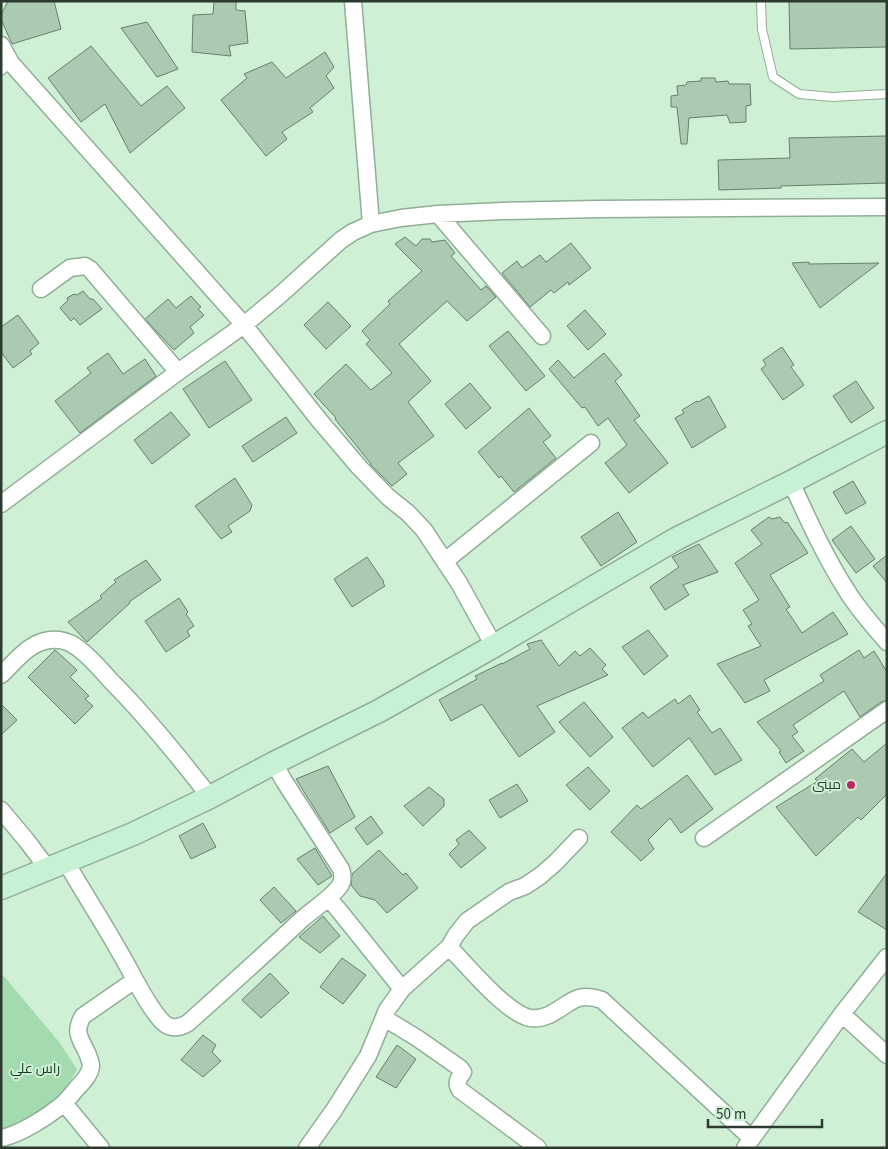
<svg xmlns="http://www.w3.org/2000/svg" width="888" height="1149" font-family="'Source Sans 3',Cairo,sans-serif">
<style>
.green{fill:#a3daaf}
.building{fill:#abcab1;stroke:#64816a}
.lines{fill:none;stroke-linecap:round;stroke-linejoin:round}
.lane-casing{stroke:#90ae96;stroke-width:10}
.street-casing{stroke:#90ae96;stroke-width:19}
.secondary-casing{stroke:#90ae96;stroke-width:25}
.lane{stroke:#fff;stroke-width:8}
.street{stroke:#fff;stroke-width:16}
.secondary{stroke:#c6f1d5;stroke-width:22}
.poi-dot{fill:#b82d65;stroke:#d0f0d6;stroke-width:2}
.labels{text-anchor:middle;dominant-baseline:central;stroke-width:4;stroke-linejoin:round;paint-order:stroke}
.poi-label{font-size:14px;fill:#2d3a30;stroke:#d0f0d6;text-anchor:end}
.park-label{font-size:14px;fill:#133d21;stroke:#d0f0d6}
</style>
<rect width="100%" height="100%" fill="#d0f0d6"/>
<!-- green -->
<path class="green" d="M3,975L59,1042L77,1069C69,1086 52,1106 36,1117C26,1125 13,1130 1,1136V976Z"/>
<!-- building -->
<path class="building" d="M8,1H54L61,29L12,44L1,19V15Z
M214,1H236V10L245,11L248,43L229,46L231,56L192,52L193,15L213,14Z
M789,1H887V47L790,49Z
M147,22L178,69L157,77L121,28Z
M91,46L141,106L167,86L185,108L130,153L105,104L81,122L48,78Z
M325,52L334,67L326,76L334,88L310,108L313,112L282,132L287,139L266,156L221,100L247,78L244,74L272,62L286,78Z
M701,78H715L716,82L728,81L729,84H750L751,105L746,106V122L730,123L727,115L689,118L687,144H681L677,107H671V96L678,95L677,86L686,85L687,82L701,81Z
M887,136V183L781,186V188L719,190L718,160L790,158L789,138Z
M405,237L416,246L422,239H430L432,242L445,240L455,253L451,256L481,290L486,286L496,297L467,321L447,301L399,344L431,381L408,402L434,436L398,463L407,474L392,486L370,464H371L335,419L336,418L314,394L346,364L371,390L392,373L366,344L370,340L362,331L390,304L388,301L422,271L395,244Z
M571,243L591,268L569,285L568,282L554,293L551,290L530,307L502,273L517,261L522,268L540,255L546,262Z
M809,262V264L879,263L820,308L792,263Z
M83,291L90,299H93L102,309L80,325L74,318L71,321L60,308L68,300L67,298L74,294L77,295Z
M191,296L201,307L198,309L204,315L190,327L194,333L174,350L145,319L168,299L176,308Z
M328,302L351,326L326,349L304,325Z
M585,310L606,334L588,350L567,326Z
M18,315L39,343L30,351L32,354L13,368L1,352V327Z
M508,331L545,376L526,391L489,346Z
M782,347L794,365L791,367L804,385L783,400L761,369L766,365L763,360Z
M108,353L123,374L145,359L156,376L80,433L55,401L91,373L87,368Z
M604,353L622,375L615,381L640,416L634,420L668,463L629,493L605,463L627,445L608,418L598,426L585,407L582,408L549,369L558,360L574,378Z
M225,361L252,400L209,428L183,389Z
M856,381L874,408L851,423L833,396Z
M470,383L491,408L466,429L445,404Z
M709,396L726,427L692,448L675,418L684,413L682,410L697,401L698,402Z
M529,408L551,436L543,442L556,458L514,492L501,476L499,478L478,452Z
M171,412L190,435L152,464L134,440Z
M286,417L297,433L253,462L242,446Z
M235,478L252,505L250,511L228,526L232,532L221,539L195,506Z
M853,481L866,503L846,514L833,492Z
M618,512L637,542L601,566L581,537Z
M769,517L772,519L780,517L785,523L787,522L808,553L770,575L790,607L786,609L802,633L833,612L848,634L764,680L770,691L745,703L717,664L761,646L748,626L752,624L743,610L759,600L735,563L762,544L751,530Z
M851,526L875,559L856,573L832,540Z
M699,544L718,572L683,585L689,595L665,610L650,587L679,567L672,557Z
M887,555V583L873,566Z
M367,557L384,582L383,583L385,586L352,607L334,579Z
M146,560L161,580L129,602L130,603L87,642L68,622L102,598L100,596L116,582L114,580Z
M179,598L188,612L186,614L194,626L187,631L190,636L166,652L145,621Z
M648,630L668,656L644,675L622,647Z
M541,640L559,666L575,651L580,656L590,648L606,665L602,669L608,675L537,706L555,732L519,757L482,704L451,721L439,700L477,679L475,676L502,663V664L530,649L527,644Z
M55,650L77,670L70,677L89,696L85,699L93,706L75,724L28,677Z
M859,650L864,658L874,651L887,672V700L881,702L860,717L844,691L793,725L798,732L792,736L804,751L786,763L779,752L781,751L757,722L824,681L820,675Z
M690,695L700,710L697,712L712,733L720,728L742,760L715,775L689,738L653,767L622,728L643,712L648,718L675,699L678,704Z
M584,702L613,737L590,757L559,722Z
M1,704L17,720L1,735Z
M887,743V794L861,820L858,817L816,856L776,807L818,781L815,779L852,749L864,762Z
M328,766L355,817L330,833L296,779Z
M588,767L610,791L590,810L566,785Z
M687,775L713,809L681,833L670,818L648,840L654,849L641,861L611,832L637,805L641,809Z
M517,784L528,801L500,818L489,800Z
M429,787L444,799V806L423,826L404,806Z
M371,816L383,833L367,845L355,828Z
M203,823L216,847L191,859L179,836Z
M469,830L486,848L461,868L449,854L459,844L456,840Z
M315,848L332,876L318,885L297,859Z
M379,850L403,875L406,873L418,888L387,913L375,900L360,896L351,885L352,874Z
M887,873V930L858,912Z
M274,887L296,911L281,923L260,900Z
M323,916L340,936L320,953L299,937Z
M342,958L366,975L343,1004L320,987Z
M270,973L289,993L261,1018L242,1000Z
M203,1035L216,1045L212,1052L221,1061L203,1077L181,1060Z
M397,1045L416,1059L396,1088L376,1077Z"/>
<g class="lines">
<defs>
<path id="lane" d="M761,1L762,29L773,77L799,94L832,97L887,94
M1,71L11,63"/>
<path id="street" d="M353,1L371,224
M1,45L11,63L244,325L319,420L359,467L388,497L408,513L424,530L459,583L494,646
M438,214L542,336
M41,289L70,268L85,266L90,269L178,372
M791,482C808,519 825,557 847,591C858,609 873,626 887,642
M1,504L178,372L244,325L280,295L341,240L353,232L371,224L401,218L438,214L502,211L598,209L887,207
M445,561L591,443
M1,675C15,662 29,642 50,640C58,639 68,641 75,646C89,655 100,669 111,681C147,717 179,757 210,797
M1,810L27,841L48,869
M704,838L887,710
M328,898L337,908L402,989
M449,947L456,935L467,921L509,892L525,886L540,876L555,863L579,838
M135,980C140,989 145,998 151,1007C161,1022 169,1034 188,1023C226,989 264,955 301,920C313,909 329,900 339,887C343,882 343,875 341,869L284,781L274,763
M842,1014L887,1055
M384,1018L417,1038L460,1068L463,1072C459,1078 455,1083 460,1090L538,1148
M64,1103L101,1148
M1,1138C20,1135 50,1115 64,1103C69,1098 73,1093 77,1088C83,1082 90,1075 91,1066C91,1062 89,1059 88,1055C81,1039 73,1033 83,1016L135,980C114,939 89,902 66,862
M307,1148L334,1110L368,1056L387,1010L402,989L449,947C467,965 506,1013 530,1018C536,1019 544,1017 549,1015C571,1004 575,991 602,1000L751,1138
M745,1148L842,1014L887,957"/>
<path id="secondary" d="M1,888L133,834L210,797L274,763L379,711L494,646L594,587L676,539L791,482L887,432"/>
</defs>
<!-- lane casing -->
<use href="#lane" class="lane-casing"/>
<!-- street casing -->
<use href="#street" class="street-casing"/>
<!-- secondary casing -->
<use href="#secondary" class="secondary-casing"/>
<!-- lane -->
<use href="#lane" class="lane"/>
<!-- street -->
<use href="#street" class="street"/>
<!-- secondary -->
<use href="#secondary" class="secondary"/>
</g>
<!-- markers -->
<circle class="poi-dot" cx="851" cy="785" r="5"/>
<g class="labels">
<!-- poi labels -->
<g class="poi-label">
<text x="841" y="785">مبنى</text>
</g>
<!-- park labels -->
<g class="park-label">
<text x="35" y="1069">راس علي</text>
</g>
</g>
<!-- border -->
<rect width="888" height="1149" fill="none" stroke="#2d3a30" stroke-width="5"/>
<!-- scale -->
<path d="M708 1119v8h114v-8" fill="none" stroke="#2d3a30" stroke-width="2.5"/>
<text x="716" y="1119" font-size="15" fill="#2d3a30" stroke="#d0f0d6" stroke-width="4" paint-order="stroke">50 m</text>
</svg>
